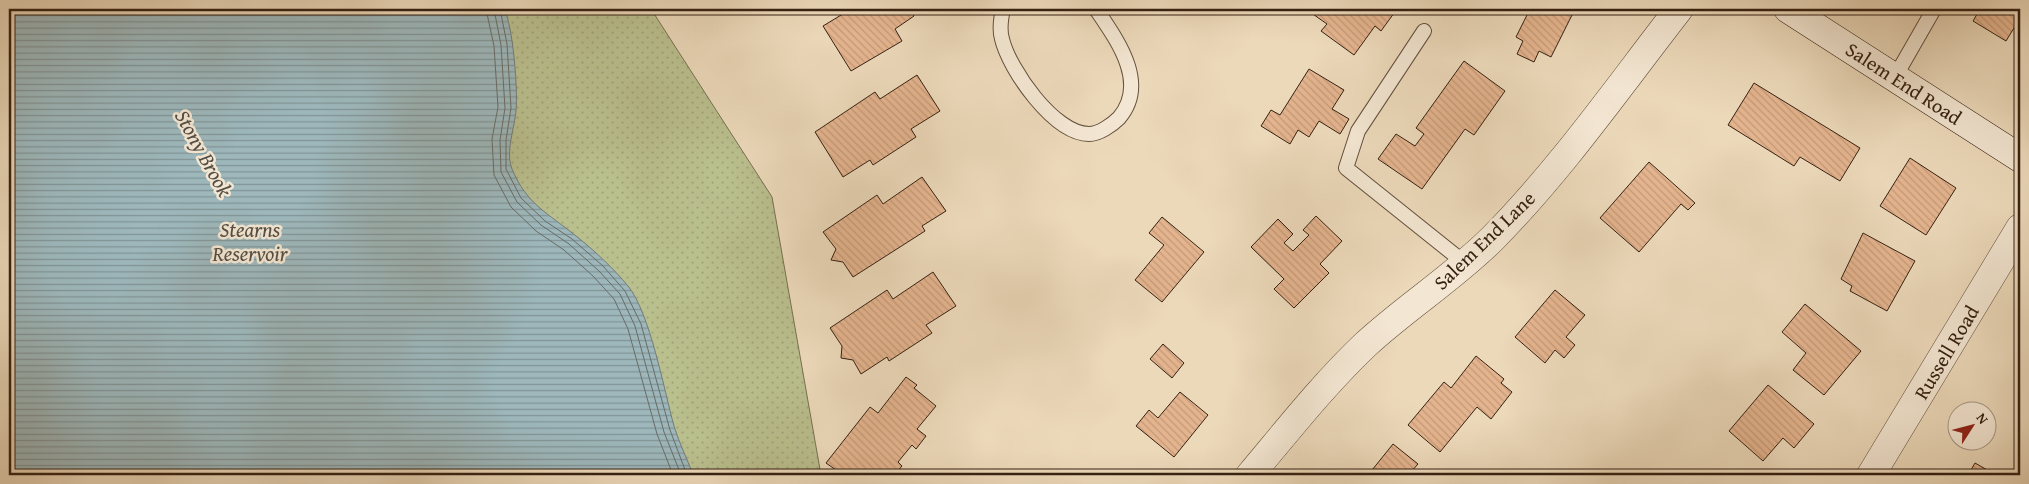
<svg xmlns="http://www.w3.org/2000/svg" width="2029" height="484" font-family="'Gentium Book Plus',serif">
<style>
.green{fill:url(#green-dots);stroke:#787050}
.water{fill:url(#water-rules);stroke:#737b77}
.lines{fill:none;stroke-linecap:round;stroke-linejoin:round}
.shore{stroke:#696c66;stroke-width:1}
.building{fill:url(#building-back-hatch);stroke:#352112}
.lane-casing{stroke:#634f3c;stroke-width:16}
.street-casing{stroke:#634f3c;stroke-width:29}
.secondary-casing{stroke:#352112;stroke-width:29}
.lane{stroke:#f3e6d2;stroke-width:14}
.street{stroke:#f3e6d2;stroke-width:28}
.secondary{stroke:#f3e6d2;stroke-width:28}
.labels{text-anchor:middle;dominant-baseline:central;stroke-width:5;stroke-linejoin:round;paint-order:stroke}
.street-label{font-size:20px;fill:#352112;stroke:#f3e6d2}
.water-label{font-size:21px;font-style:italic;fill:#544e45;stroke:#f3e6d2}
</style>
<defs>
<pattern id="green-dots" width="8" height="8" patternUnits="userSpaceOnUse" patternTransform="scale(1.25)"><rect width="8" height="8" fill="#babf8e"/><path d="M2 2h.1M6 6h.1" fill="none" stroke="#a0a479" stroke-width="1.8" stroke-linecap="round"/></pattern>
<pattern id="water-rules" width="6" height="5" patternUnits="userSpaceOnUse" patternTransform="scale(1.25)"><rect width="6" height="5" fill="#9db7bb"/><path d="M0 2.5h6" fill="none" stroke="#819497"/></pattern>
<pattern id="building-back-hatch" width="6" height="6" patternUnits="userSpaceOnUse" patternTransform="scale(1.25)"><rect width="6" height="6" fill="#e4b48e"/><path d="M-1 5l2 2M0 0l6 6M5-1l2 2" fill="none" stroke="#c49a79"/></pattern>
</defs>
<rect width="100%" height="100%" fill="#ecd9ba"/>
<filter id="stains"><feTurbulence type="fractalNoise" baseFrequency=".004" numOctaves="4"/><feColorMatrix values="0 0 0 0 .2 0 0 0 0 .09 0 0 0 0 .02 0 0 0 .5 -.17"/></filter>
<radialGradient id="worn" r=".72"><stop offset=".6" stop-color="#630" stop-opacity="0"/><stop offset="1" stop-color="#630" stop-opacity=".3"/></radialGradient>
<!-- green -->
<path class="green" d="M9,9H651L772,197L821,475H9Z"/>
<!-- water -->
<path class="water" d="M9,9H504C513,25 518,90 516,110C515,127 505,152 512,169C527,205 548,213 576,236C595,251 613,268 628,286C650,313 664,390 674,426C679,443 687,458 693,475H9Z"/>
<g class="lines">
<!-- shore -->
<path class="shore" d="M486,9L494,46L498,107L492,139L494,175L511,207L536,231L564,250L593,276L614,299L628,329L657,434L673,475
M494,9L501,45L505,108L500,140L501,172L517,202L541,225L569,244L599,271L620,294L635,326L664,432L681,475
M500,9L507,44L511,108L506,140V169L521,198L545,221L572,239L603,266L625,291L641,324L670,430L687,475"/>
</g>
<!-- building -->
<path class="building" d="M851,9H910L914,16L895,29L902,41L851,71L823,26Z
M1313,9H1397L1381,31L1375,26L1354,55L1321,31L1327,24L1310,12Z
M1530,9H1575L1551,57L1539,51L1534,62L1517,54L1523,41L1516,37Z
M1980,9H2020V25L2017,23L2006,41L1973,21Z
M1464,61L1505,91L1474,135L1465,129L1422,189L1378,159L1396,134L1415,146L1424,134L1416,128Z
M1309,69L1344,90L1332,109L1349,119L1340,134L1319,121L1309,137L1298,130L1290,144L1261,126L1271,110L1280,115Z
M917,75L940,111L911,129L916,137L873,165L870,160L843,177L815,132L875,92L880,99Z
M1754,83L1860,148L1840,181L1800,157L1794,166L1728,125Z
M1910,158L1956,188L1926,235L1880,206Z
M1649,162L1695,203L1688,210L1681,204L1639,252L1600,218Z
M922,177L946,211L922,226L925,231L853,277L843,262L831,260L836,249L823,232L877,195L883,204Z
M1316,216L1342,241L1320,264L1329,273L1294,308L1274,289L1284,279L1251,247L1278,219L1293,234L1284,243L1293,251L1309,235L1303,230Z
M1162,217L1204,252L1162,302L1135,280L1164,245L1149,233Z
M1863,233L1915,261L1887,311L1850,291L1852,286L1841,279Z
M933,272L956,306L926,325L932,333L889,361L887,357L861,374L853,360L841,358L842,346L830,328L887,290L893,299Z
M1555,290L1585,315L1566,337L1575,345L1564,358L1555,350L1545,363L1515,337Z
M1805,304L1861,351L1824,395L1793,370L1806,353L1782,332Z
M1163,344L1184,363L1172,378L1150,359Z
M1476,356L1504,379L1501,383L1512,392L1491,419L1477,407L1440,452L1408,425L1444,382L1451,388Z
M906,377L917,385L914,388L936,406L917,429L926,436L916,449L912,445L898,462L902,466L894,475L888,472L886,475H843L826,463L870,407L878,413Z
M1768,385L1814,424L1794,448L1783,438L1763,461L1729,431Z
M1180,392L1208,415L1174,457L1136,426L1149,410L1158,418Z
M1393,444L1418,464L1410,473L1413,475H1368Z
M1975,463L1996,475H1968Z"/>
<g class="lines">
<defs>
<path id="lane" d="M1003,9C1001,18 999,29 1002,39C1009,69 1054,134 1089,134C1099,134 1112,125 1119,118C1149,83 1117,40 1096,9
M1424,31L1358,131L1346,168L1466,264
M1895,77L1934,9"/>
<path id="street" d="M1250,475C1287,431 1323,385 1365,345C1406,307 1453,278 1493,238C1562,168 1619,86 1679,9
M1871,475L2020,228"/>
<path id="secondary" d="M1788,9L2020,158"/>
</defs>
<!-- lane casing -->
<use href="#lane" class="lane-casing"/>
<!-- street casing -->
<use href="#street" class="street-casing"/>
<!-- secondary casing -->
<use href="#secondary" class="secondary-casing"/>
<!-- lane -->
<use href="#lane" class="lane"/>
<!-- street -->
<use href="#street" class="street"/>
<!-- secondary -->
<use href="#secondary" class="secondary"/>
</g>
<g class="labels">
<!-- street labels -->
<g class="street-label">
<text transform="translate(1904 83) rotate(33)">Salem End Road</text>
<text transform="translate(1484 240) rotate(-44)">Salem End Lane</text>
<text transform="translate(1946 352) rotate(-59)">Russell Road</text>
</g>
<!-- water labels -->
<g class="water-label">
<text transform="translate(204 153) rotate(61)">Stony Brook</text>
<text x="250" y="229">Stearns<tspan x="250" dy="24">Reservoir</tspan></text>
</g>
</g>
<!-- margin -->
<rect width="2029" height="484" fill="none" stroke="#ecd9ba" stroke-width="30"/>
<rect x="10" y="10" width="2009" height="464" fill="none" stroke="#352112" stroke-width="2.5"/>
<rect x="15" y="15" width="1999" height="454" fill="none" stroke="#352112"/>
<!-- north arrow -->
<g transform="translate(1972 426) rotate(54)"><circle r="24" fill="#f3e6d2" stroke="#a79785"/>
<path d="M0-4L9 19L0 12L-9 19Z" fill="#8f2418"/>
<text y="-8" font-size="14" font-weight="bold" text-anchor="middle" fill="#352112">N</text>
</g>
<rect width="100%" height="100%" filter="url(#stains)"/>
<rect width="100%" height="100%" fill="url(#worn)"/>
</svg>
